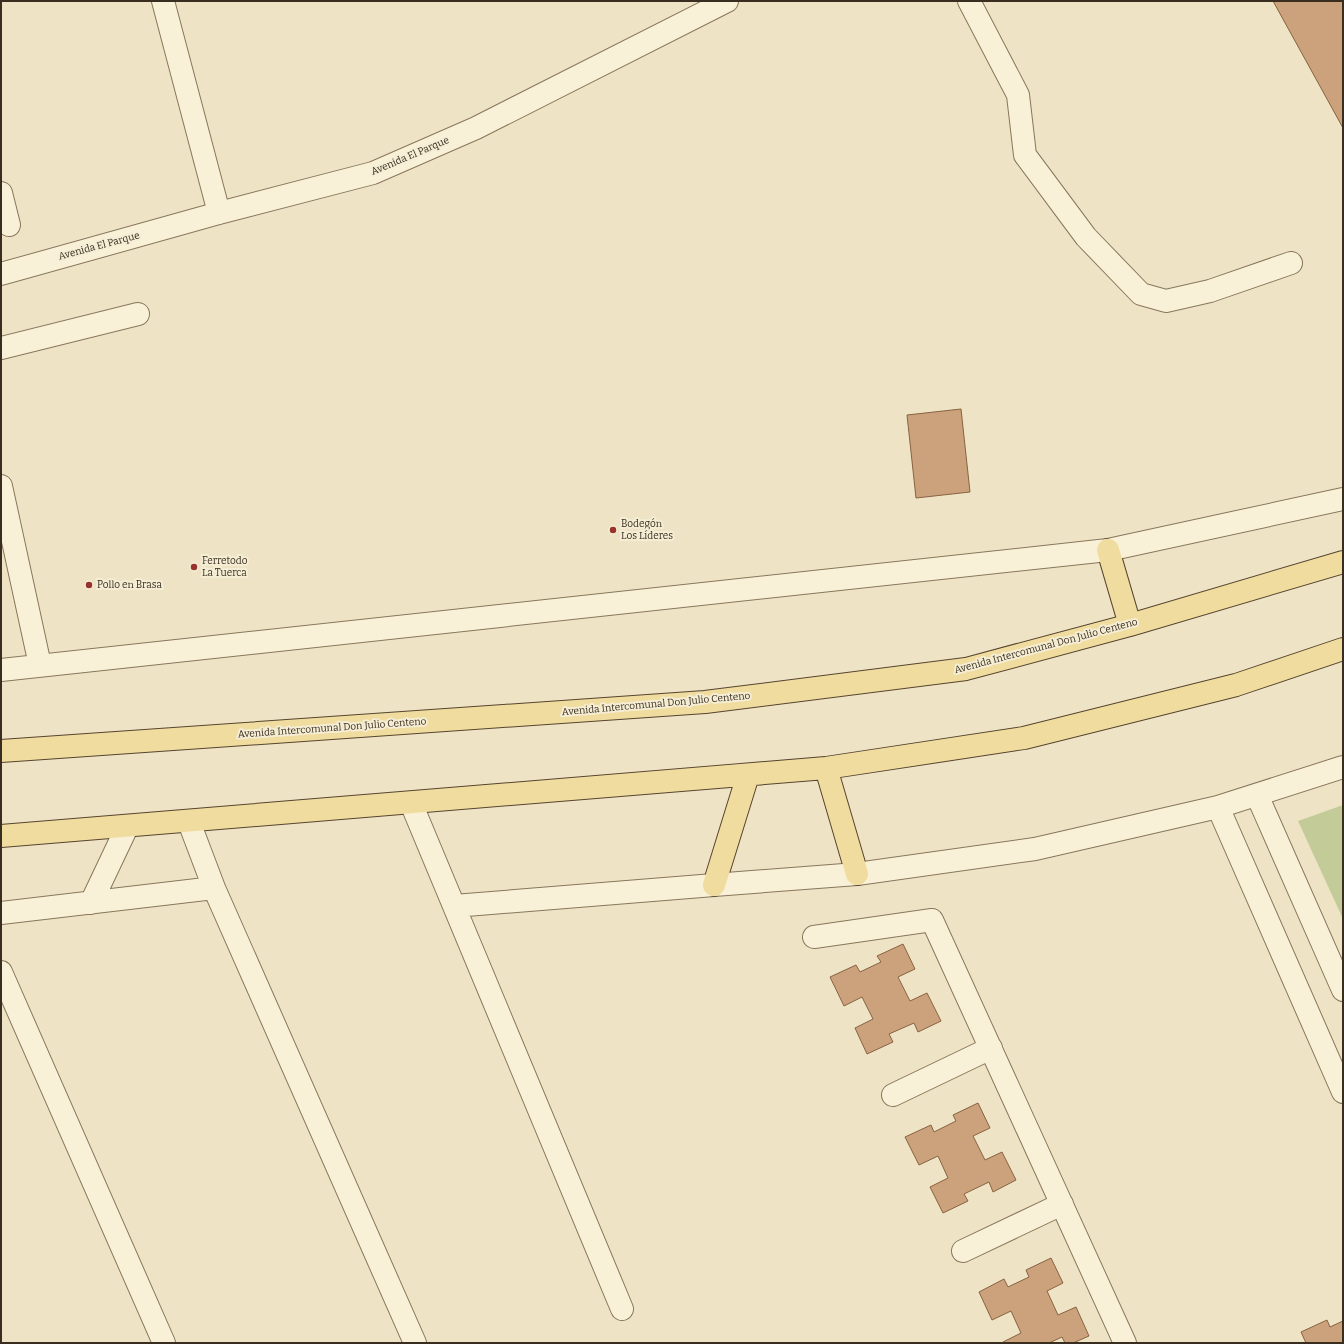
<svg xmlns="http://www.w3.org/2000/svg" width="1344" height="1344" font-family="Bitter,serif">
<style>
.green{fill:#c3cc99}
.building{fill:#cba27b;stroke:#876241}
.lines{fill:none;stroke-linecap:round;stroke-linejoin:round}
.minor-casing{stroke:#89765b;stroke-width:24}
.major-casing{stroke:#56442f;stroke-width:24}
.minor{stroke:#f8f1d8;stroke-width:22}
.major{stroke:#f0dc9e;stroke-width:22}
.poi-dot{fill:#97322c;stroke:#f5eed5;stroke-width:1.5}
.labels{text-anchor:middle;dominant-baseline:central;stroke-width:4;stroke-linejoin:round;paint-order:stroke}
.street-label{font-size:10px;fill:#392d1f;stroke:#f5eed5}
.poi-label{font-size:10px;fill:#392d1f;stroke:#f5eed5;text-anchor:start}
</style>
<rect width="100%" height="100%" fill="#eee4c5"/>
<!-- green -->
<path class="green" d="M1343,805V919L1298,821Z"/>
<!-- building -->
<path class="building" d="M1273,1H1343V128Z
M961,409L970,492L916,498L907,415Z
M903,944L915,969L898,977L910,1001L927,993L941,1021L918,1032L914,1023L889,1034L893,1042L867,1054L855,1028L873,1019L862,997L844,1006L830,977L856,965L860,972L881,962L877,956Z
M978,1103L990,1128L973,1136L985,1160L1002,1152L1016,1180L993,1192L989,1182L964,1194L968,1201L943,1213L930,1187L948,1178L938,1156L919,1165L905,1137L931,1125L934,1132L956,1121L953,1115Z
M1051,1258L1063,1283L1047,1291L1058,1315L1076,1307L1089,1336L1073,1343H1065L1062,1337L1049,1343H1004L1003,1342L1021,1333L1011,1311L992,1320L979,1292L1004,1279L1008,1287L1029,1277L1026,1270Z
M1327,1320L1330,1327L1343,1321V1343H1306L1301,1332Z"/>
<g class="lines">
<defs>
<path id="minor" d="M163,1L219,213
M969,1L1018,95L1025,155L1086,237L1141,294L1166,301L1210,291L1291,263
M1,193L9,225
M1,274L219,213L373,173L476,128L727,1
M1,348L138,314
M1,486L40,665
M1,670L1108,550L1343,499
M1257,795L1343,990
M411,803L622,1309
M1218,807L1343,1092
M189,822L214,888L415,1343
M91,903L127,827
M454,906L714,885L857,874L1035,849L1218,807L1343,767
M1,913L214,888
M814,937L932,920L1125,1343
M1,972L164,1343
M893,1095L991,1048
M963,1251L1062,1204"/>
<path id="major" d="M1108,550L1130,625
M1,751L705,702L966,669L1130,625L1343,562
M826,768L857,874
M1,836L826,768L1024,738L1236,685L1343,649
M714,885L748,775"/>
</defs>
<!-- minor casing -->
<use href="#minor" class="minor-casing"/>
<!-- major casing -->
<use href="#major" class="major-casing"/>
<!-- minor -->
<use href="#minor" class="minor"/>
<!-- major -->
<use href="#major" class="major"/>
</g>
<!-- markers -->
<g class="poi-dot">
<circle cx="613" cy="530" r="4"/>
<circle cx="194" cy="567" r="4"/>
<circle cx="89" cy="585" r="4"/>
</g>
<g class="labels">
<!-- street labels -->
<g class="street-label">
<text transform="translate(410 156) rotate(-23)">Avenida El Parque</text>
<text transform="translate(99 246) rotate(-15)">Avenida El Parque</text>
<text transform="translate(1046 646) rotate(-15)">Avenida Intercomunal Don Julio Centeno</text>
<text transform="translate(656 704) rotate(-5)">Avenida Intercomunal Don Julio Centeno</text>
<text transform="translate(332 728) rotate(-4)">Avenida Intercomunal Don Julio Centeno</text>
</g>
<!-- poi labels -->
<g class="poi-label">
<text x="621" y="524">Bodegón<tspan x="621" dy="12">Los Líderes</tspan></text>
<text x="202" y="561">Ferretodo<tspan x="202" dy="12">La Tuerca</tspan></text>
<text x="97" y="585">Pollo en Brasa</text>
</g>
</g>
<!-- border -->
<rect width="1344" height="1344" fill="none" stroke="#392d1f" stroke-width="4"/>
</svg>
